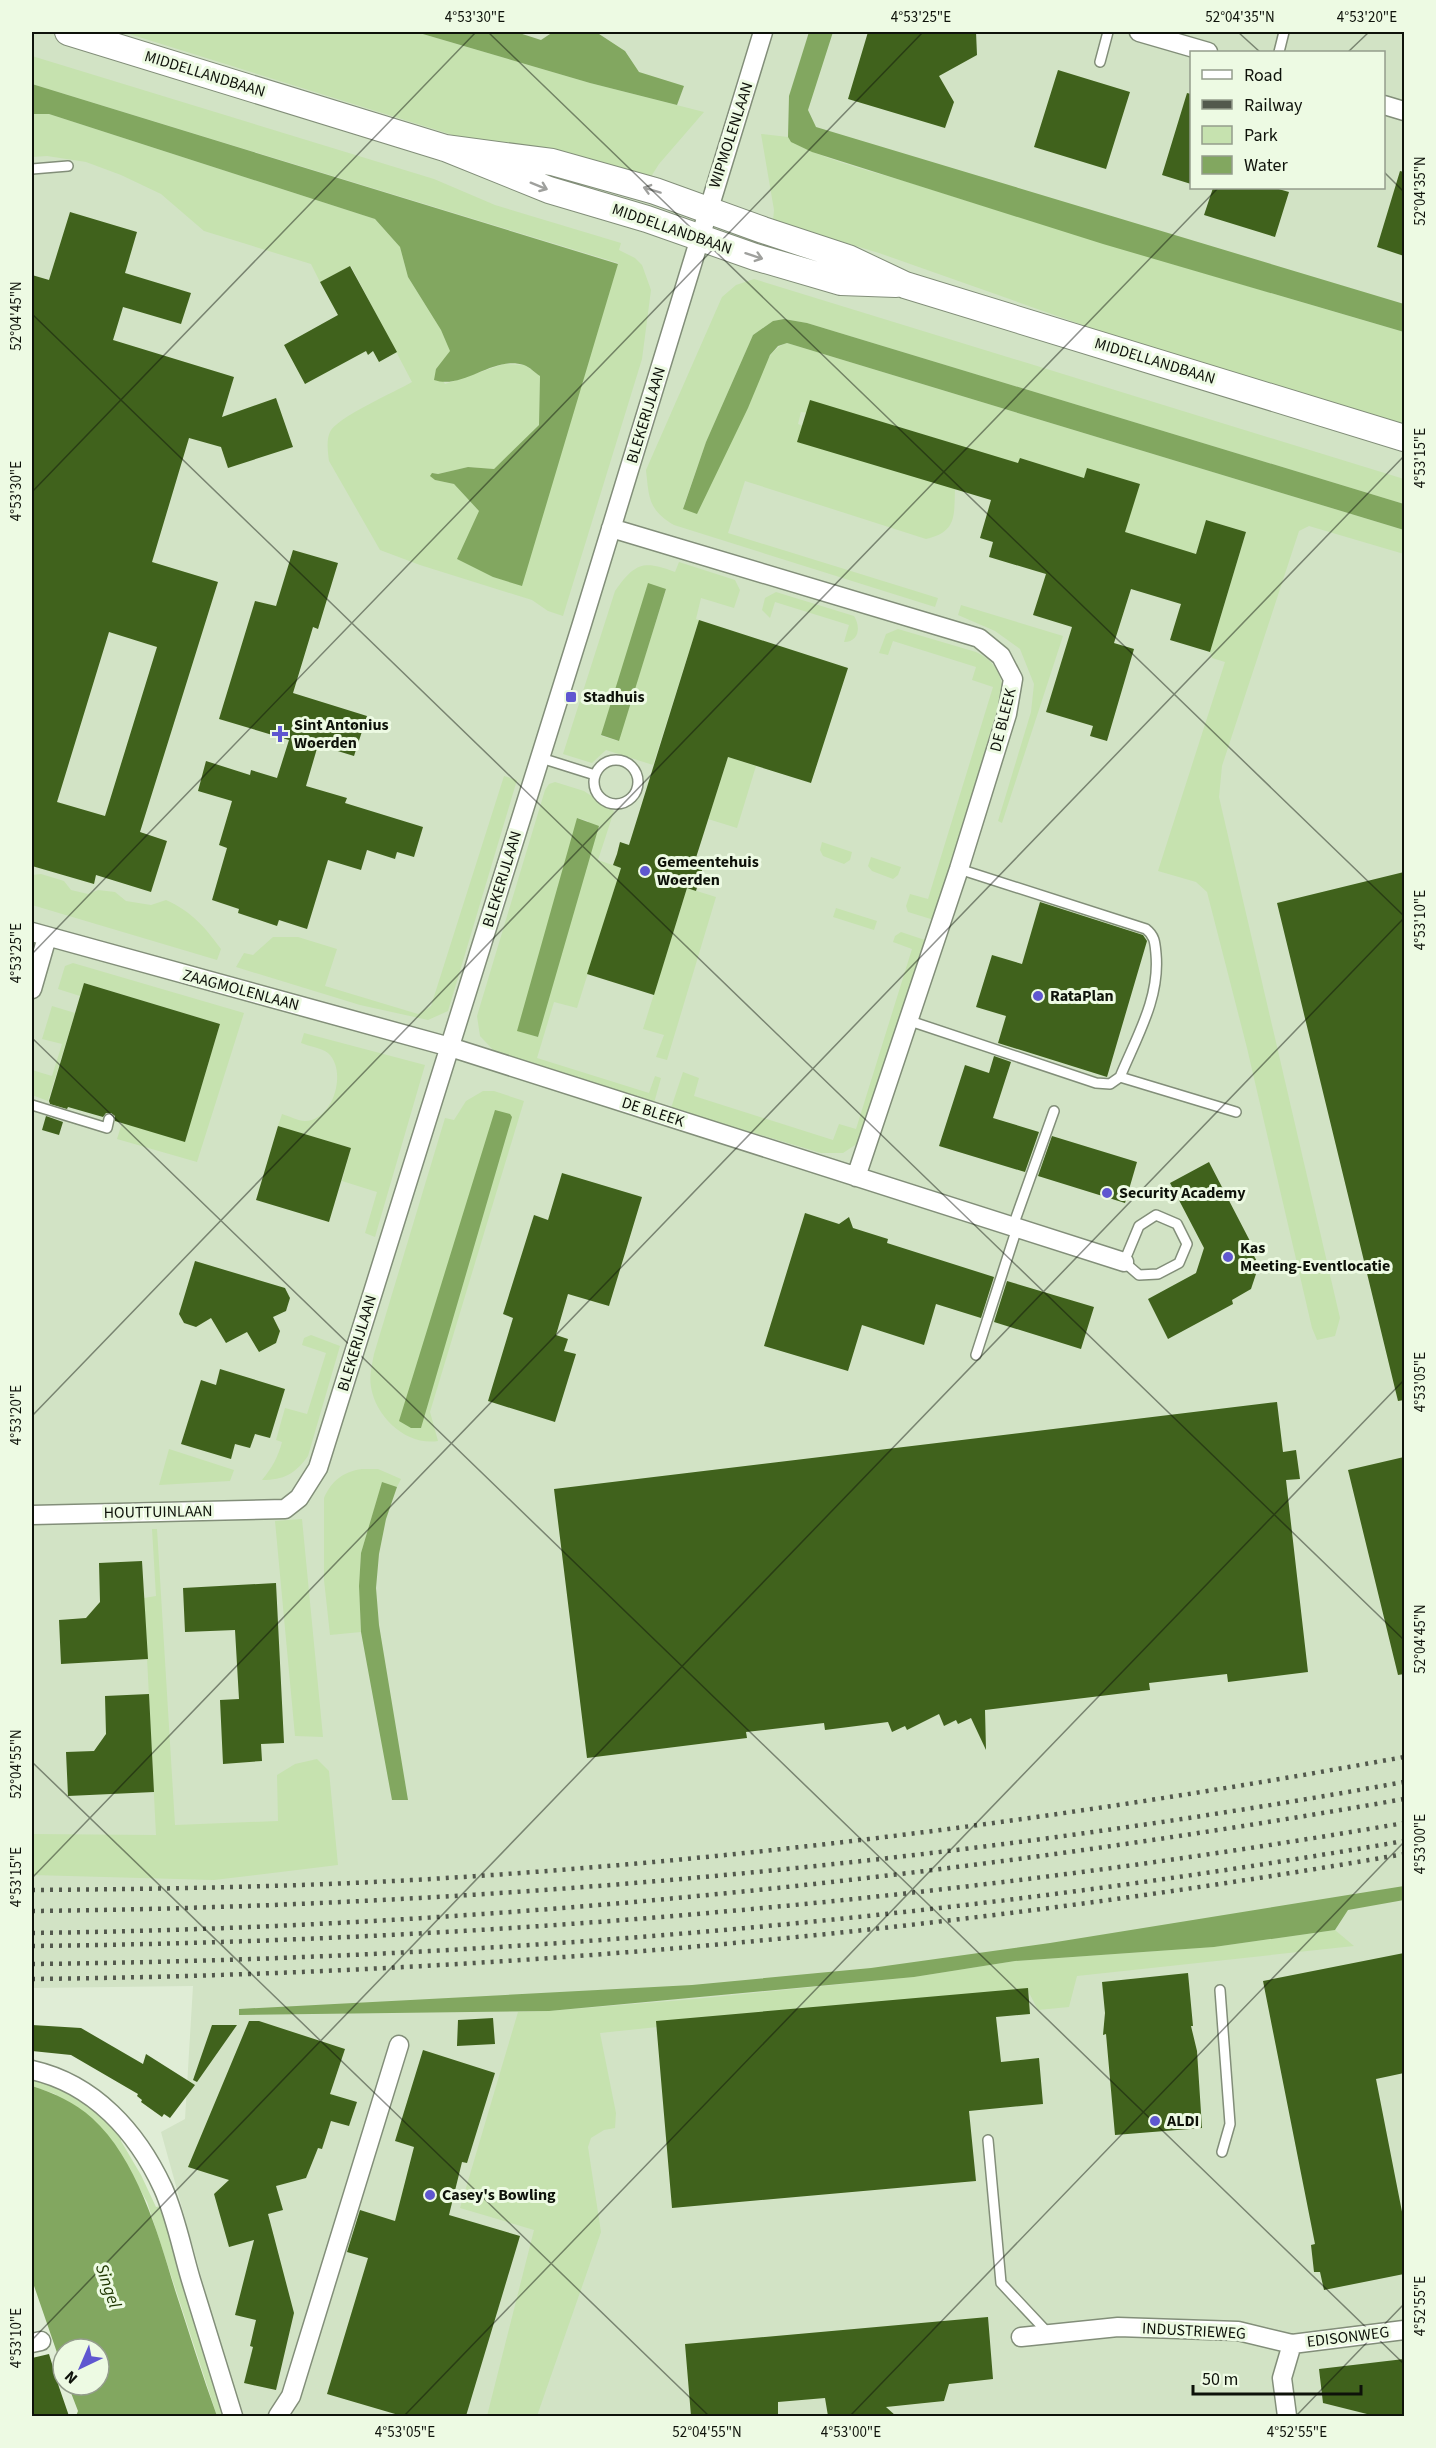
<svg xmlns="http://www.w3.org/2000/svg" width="1436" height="2448" font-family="'Source Sans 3',sans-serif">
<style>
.built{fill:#d2e3c5;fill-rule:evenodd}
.green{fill:#c6e2af;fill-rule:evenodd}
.water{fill:#82a760}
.building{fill:#40621c;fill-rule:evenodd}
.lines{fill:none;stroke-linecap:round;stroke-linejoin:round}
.lane-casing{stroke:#828e79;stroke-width:12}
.street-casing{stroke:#828e79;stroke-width:21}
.secondary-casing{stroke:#828e79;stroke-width:28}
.lane{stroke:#fff;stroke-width:9}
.street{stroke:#fff;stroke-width:18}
.secondary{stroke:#fff;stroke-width:26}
.rail{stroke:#53594d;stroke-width:4.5;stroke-dasharray:3 6;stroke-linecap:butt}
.oneway{stroke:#9fa09d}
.ticks{fill:none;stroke:#0e120a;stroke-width:1.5;stroke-opacity:0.45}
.poi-dot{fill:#5f57d0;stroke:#edfae3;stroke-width:2}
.labels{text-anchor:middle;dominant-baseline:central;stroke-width:6;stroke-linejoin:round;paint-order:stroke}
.street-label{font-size:16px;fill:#0e120a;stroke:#edfae3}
.poi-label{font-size:16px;font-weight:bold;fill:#0e120a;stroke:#edfae3;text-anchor:start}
.water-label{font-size:18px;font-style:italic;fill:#1e3601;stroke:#edfae3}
.neatline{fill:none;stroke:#0e120a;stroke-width:2}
.ticks-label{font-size:15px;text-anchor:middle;fill:#0e120a}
</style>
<rect width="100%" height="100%" fill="#e0edd6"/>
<!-- built -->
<path class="built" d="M32,32H1404V2416H240L161,2132L185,2119L193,1986L32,1988ZM1192,52H1384V188H1192Z"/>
<!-- green -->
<path class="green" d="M123,32H416L590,83L704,112L659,164L647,183L488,146Z
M32,56L434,179L495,205L621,243L619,250L635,258L642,265L651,290L642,359L563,616L548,611L532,600L420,565L380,550L329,461C328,453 326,440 330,432C337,417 395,392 412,382L351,266L320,282L311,264L204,231L161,194L121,175L86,162L47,156L32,157V114H49L375,219L400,247L408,277L441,330L451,351L436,369L445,384L504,364L525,365L540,376L539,425L494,469L468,467L438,474L432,473L435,480L454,484L479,511L493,577L521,585L618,263L32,84Z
M761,134L788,137C797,152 880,174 901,180C1068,233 1236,283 1404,332V425L1114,336L879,253L773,221L774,210Z
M754,279L1404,479V504L807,323L784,319L773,321L753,335L706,442L683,508C704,476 731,441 748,407C759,386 762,351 787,343L1404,530V554L1309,526L1299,531L1222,766L1219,797L1340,1318L1335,1336L1317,1340L1312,1328L1247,1048L1207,892L1196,882L1158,871L1225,662L1212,658L1210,652L1246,532L1206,520L1194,560L1173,547L1086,521L1090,508L1130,518L1085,485L1015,473L938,439L879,421L801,412L798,424L955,489C954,516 957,532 926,539L745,481L728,533L938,598L935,607L674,525C648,510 649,497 646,470L722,297L736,285Z
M679,562L735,580L740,590L734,608L701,598L696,619L699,620L653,765L606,750L592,763L563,754L615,591C635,563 643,560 675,572ZM649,584L666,590L618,741L601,736Z
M776,592L854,616C861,627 859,642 844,642L849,625L775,602L770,618L762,610L765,598Z
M961,605L1063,636L1002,823L998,821L1031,712L1034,684L1020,649L995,631L958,615Z
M898,629L976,652C993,660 1001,672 1003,691L934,920L908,912L906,906L910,894L928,899L993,687L972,680L976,667L893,641L888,655L879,653L886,634Z
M728,757L756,766L737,828L708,819Z
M504,776L517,780L448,1011L428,1020L360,1005L236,967L244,953L253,955L273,937H298L337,949L325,986L418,1014L431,1006Z
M555,782L584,791L614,811L598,860L621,868L577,1008L554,1002L537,1058L649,1093L655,1076L661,1078L654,1103L495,1052L480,1036L477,1016L545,790L549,784ZM578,818L588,821L538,1037L529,1034Z
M822,842L852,852L850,860L844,864L823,856L820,850Z
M871,857L901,867L898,875L893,879L872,871L868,866Z
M41,874L64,881L71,890L88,894L98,890L115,892L126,901L151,905L166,900C192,912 204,926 221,949L217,960L32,905V875Z
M687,888L716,897L667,1060L656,1057L664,1035L643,1029Z
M836,908L877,921L874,930L833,917Z
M901,932L928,941L858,1143L843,1153H821L671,1108L683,1072L699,1078L694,1096L833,1140L839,1124L856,1129L912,949L893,942L895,936Z
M73,963L244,1013L197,1162L117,1139L122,1123L185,1141L220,1024L84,983L80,996L58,989L65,966Z
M52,1006L75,1013L48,1101L32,1095V1070L52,1076L62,1044L42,1039Z
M304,1033L425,1065L375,1237L365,1233L377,1192L342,1181L351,1148L278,1126L282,1114C289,1116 298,1121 305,1121C333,1121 348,1071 328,1053C322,1048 308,1046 301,1043Z
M483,1091H494L524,1101L430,1412L438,1441C407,1446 376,1418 371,1387C369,1376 372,1365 374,1354L445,1118L454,1120L466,1101Z
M311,1335L340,1346L308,1456C295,1474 284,1480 262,1480C272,1468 278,1457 282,1442L276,1440L285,1408L307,1414L326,1353L302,1345L304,1338Z
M169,1449L234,1470L230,1481L159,1485Z
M362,1469H378L401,1479L397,1487L382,1483L361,1553L359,1586L361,1632L330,1635L324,1580V1498C332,1480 343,1472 362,1469Z
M302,1519L323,1737L295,1736L275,1521Z
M152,1529H157L175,1825L278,1821L277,1775L295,1764L317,1759L329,1771L338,1865L214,1880L32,1875V1834L156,1835L144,1598L156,1596Z
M1335,1930L1354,1946L1077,1976L1069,2007L1038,2010L1027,1989L600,2033L616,2113L615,2128L604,2130L591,2138L588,2147L601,2232L537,2416H487L534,2230L460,2208L518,2012L549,2011L695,1999L914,1977L1015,1961L1214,1947Z
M32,2076L85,2100L122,2135L121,2141L141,2175L156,2207L161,2206L227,2416H217L147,2202L116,2147L55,2094L32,2086Z"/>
<!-- water -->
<path class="water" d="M416,32H516L541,40L553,32H596L625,51L639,72L684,86L677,105L590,83Z
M809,32H833L808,110L816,127L1404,304V332L1103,244L812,152L791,142L788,137L789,96Z
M32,84L618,264L522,586L493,577L457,559L479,511L454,484L435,480L430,476L432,473L438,474L468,467L494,469L539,425L540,376C535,373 530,367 524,365C493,355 464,390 434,380L436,369L450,351L441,330L408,277L400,247L375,219L49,114H32Z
M784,319L807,323L1404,504V530L787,343L778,346L770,355L748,408L697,514L683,509L706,442L753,335L773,321Z
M648,583L666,589L619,741L601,735Z
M577,818L599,826L538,1037L517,1031Z
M495,1110L510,1114L512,1117L421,1428H411L399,1421Z
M382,1482L397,1487L386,1519L379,1554L376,1588L379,1625L408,1800H392L361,1632L359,1586L361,1553Z
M1404,1886V1900L1348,1910L1335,1930L1214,1947L1015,1961L914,1977L549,2011L239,2015V2009L692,1985L871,1968L1050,1943Z
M32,2086C54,2093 74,2102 92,2118C137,2159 158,2233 175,2290C189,2332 202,2375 217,2416H76L78,2411L68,2385H99V2349H63V2370L32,2280Z"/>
<!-- building -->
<path class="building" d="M868,32H976L977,55L939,76L954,102L945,128L848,99Z
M1058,70L1130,92L1106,169L1034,147Z
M1187,93L1191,94V184L1162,175Z
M1400,171L1404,172V256L1377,247Z
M1213,188H1275L1289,192L1275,237L1204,215Z
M70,212L137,232L125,273L191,293L181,324L123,307L113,340L234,377L222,417L276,398L293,447L228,468L221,447L189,438L152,562L218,582L140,832L167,841L151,892L96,875L94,884L32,866V275L49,280ZM109,632L157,647L105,816L57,802Z
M350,266L397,352L379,362L373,351L368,355L366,351L305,384L284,345L338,315L320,282Z
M810,400L1018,463L1020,458L1084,478L1087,468L1140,484L1125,532L1196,554L1206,520L1246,532L1210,652L1170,640L1181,604L1131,589L1114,643L1134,649L1107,741L1090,736L1093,726L1046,712L1072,627L1033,615L1046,574L989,557L993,542L980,538L991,500L797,442Z
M293,550L338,563L318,629L313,627L293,693L367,716L354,756L318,745L306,786L347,798L345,803L423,827L414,857L397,852L395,859L367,850L361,870L328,860L307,929L279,920L277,926L238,913L239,909L212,900L227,848L219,845L232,801L198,791L206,761L250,775L251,770L277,778L289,740L219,719L255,601L276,606Z
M699,620L848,668L811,783L728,757L694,864L703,867L696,891L687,888L654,995L587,974L621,868L613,865L617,854L620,842L629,845Z
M1404,872V1400L1398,1401L1277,903Z
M1040,902L1143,935L1147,941L1107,1077L998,1043L1006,1016L976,1007L992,955L1022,964Z
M84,983L220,1024L185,1142L115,1121V1116L111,1113H106L103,1117L68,1107L67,1109L50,1104L49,1101Z
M994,1056L1011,1062L993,1118L1039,1132L1025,1172L939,1146L965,1065L989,1073Z
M46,1116L63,1122L59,1135L42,1130Z
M278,1126L351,1148L329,1222L256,1200Z
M1052,1136L1137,1162L1125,1203L1038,1176Z
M1209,1162L1251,1243L1248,1245L1259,1265L1251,1289L1232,1300L1233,1304L1168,1339L1148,1299L1196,1273L1204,1248L1170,1183Z
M562,1173L642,1197L609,1306L568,1294L556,1335L568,1339L564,1351L576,1354L555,1422L488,1401L513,1318L503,1314L534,1215L548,1220Z
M805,1213L839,1224L849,1217L853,1228L888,1239L887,1243L994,1277L981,1318L936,1304L924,1345L862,1325L848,1371L764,1346Z
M195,1261L285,1288L290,1298L286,1311L273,1317L280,1331L276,1343L259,1352L247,1332L226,1343L211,1318L196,1327L184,1323L179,1314Z
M1007,1281L1094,1307L1081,1349L994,1322Z
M220,1369L285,1389L270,1438L255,1434L250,1448L235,1444L231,1459L181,1444L201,1380L216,1385Z
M1277,1402L1283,1452L1296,1450L1300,1479L1286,1480L1308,1672L1228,1682L1227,1674L1149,1683L1150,1690L985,1710L986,1750L971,1718L958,1724L956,1720L944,1726L939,1714L907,1730L905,1726L892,1732L888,1722L825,1730L824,1723L746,1732L747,1738L587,1758L554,1489Z
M1404,1457V1674L1398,1675L1348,1470Z
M142,1561L148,1659L61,1664L59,1620L86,1618L100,1602L99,1563Z
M276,1583L284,1743L261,1744L262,1761L223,1764L220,1700L239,1699L235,1630L185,1632L183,1588Z
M149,1694L154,1792L68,1796L66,1752L94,1751L106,1734L105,1696Z
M1404,1953V2073L1376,2079L1404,2222V2274L1324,2290L1320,2272H1314L1311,2245L1315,2244L1263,1981Z
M1188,1973L1193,2026H1191L1197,2051L1202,2128L1115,2135L1106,2034L1103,2035L1105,2013L1102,1982Z
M1028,1988L1030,2014L996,2017L1001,2062L1039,2058L1043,2104L969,2111L976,2181L672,2208L656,2021Z
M493,2018L495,2044L457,2046L458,2020Z
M249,2021H259L345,2049L330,2094L357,2102L349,2126L331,2121L322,2149L318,2148L306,2178L276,2186L283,2210L268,2214L294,2313L276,2390L244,2383L253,2347L250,2346L256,2320L235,2315L254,2240L229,2247L214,2194L229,2180L188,2167Z
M32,2025L81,2028L143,2064L146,2054L195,2085L170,2118L164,2114L162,2117L141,2102L142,2100L137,2096L138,2094L71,2055L32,2051Z
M212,2025H237L197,2082L193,2080Z
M423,2050L495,2073L467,2163L462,2162L449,2215L520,2236L466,2416H402L327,2394L368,2258L347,2252L360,2210L395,2221L414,2147L395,2141Z
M988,2317L993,2379L949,2384L944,2401L886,2407L896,2416H828L825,2398L778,2402V2416H691L685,2344Z
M49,2354L59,2387L69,2416H32V2358Z
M1404,2359V2416H1375L1323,2403L1319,2369Z"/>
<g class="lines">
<defs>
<path id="lane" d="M1279,52L1284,32
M1100,62L1108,32
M32,169L68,166
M541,758L595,775
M594 782a22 22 0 1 1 44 0a22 22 0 1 1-44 0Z
M907,1020L1096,1083L1110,1084L1120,1077C1137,1036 1160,998 1156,954C1155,943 1155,936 1146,929L959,869
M1120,1077L1236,1112
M32,1105L107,1128L109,1119
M1156,1215L1177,1224L1187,1244L1179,1263L1158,1274L1139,1275L1124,1262L1139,1226Z
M1013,1226L1054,1111
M976,1355L1017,1228
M1220,1990L1230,2124L1222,2152
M988,2140L1001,2283L1049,2334"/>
<path id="street" d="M1139,32L1208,52
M1384,105L1404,111
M611,528L979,638L1001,656L1013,679L1007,714L959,869L856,1177
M32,932L450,1047L1124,1262
M32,989L47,937
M32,1515L285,1509L299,1498L318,1468L581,627L763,32
M32,2070C94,2084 137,2132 163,2188C176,2217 182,2250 191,2280C205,2326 219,2371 233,2416
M1021,2337L1118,2327L1238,2331L1292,2344L1282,2378L1287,2416
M32,2343L41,2341
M1292,2344L1404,2330
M278,2416L291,2396L399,2045"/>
<path id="secondary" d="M68,32L445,148L549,190L647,219L755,257L841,282L896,284
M445,148L552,162L655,191L763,230L848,258L905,285L1404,438"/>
</defs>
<!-- lane casing -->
<use href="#lane" class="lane-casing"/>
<!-- street casing -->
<use href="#street" class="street-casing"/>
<!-- secondary casing -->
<use href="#secondary" class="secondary-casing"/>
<!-- lane -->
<use href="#lane" class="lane"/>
<!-- street -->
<use href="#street" class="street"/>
<!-- secondary -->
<use href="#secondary" class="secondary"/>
<!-- rail -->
<path class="rail" d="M32,1890C159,1889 286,1887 413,1880C745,1861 1077,1817 1404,1757
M32,1911C492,1906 952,1864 1404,1782
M32,1933C492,1927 951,1879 1404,1799
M32,1946C492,1941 951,1901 1404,1823
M32,1964C492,1959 951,1920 1404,1841
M32,1979C492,1974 951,1933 1404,1854"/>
</g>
<!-- one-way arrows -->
<defs><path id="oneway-shaft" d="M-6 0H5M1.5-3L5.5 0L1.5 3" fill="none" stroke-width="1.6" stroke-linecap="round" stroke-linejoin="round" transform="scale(1.5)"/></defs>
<g class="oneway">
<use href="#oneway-shaft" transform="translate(539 186) rotate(22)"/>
<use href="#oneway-shaft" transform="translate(652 190) rotate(-163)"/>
<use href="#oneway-shaft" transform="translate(754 256) rotate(18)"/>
</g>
<!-- ticks -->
<path class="ticks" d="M488,32L1404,916M1238,32L1260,52M1348,52L1369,32M1384,172L1404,192M32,314L1404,1640M32,492L476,32M32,954L923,32M32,1038L1404,2364M32,1416L1218,188M32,1762L709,2416M32,1878L1404,456M32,2340L1404,918M404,2416L1404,1380M850,2416L1404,1842M1296,2416L1404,2304"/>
<!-- markers -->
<g class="poi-dot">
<rect x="565" y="691" width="12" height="12" rx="3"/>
<path d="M277 725h6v6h6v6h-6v6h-6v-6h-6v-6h6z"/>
<circle cx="645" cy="871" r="6"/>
<circle cx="1038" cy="996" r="6"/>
<circle cx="1107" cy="1193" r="6"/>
<circle cx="1228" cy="1257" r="6"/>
<circle cx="1155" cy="2121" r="6"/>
<circle cx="430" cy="2195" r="6"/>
</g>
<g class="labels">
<!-- street labels -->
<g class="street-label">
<text transform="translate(205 74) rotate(17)">MIDDELLANDBAAN</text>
<text transform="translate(731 135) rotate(-72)">WIPMOLENLAAN</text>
<text transform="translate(672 229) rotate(19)">MIDDELLANDBAAN</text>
<text transform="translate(1155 361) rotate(17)">MIDDELLANDBAAN</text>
<text transform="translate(646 415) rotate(-73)">BLEKERIJLAAN</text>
<text transform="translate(1003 720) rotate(-76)">DE BLEEK</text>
<text transform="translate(502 879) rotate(-73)">BLEKERIJLAAN</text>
<text transform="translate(241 990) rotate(15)">ZAAGMOLENLAAN</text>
<text transform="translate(653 1112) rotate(18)">DE BLEEK</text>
<text transform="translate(357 1343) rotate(-73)">BLEKERIJLAAN</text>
<text transform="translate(158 1512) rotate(-1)">HOUTTUINLAAN</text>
<text transform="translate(1194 2331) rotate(3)">INDUSTRIEWEG</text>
<text transform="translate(1348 2337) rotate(-7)">EDISONWEG</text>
</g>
<!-- poi labels -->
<g class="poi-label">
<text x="583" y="697">Stadhuis</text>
<text x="294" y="725">Sint Antonius<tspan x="294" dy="18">Woerden</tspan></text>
<text x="657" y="862">Gemeentehuis<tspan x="657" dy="18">Woerden</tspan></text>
<text x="1050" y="996">RataPlan</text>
<text x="1119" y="1193">Security Academy</text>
<text x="1240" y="1248">Kas<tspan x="1240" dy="18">Meeting-Eventlocatie</tspan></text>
<text x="1167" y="2121">ALDI</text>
<text x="442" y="2195">Casey's Bowling</text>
</g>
<!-- water labels -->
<g class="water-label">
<text transform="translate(108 2286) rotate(71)">Singel</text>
</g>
</g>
<!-- border -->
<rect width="1436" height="2448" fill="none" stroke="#edfae3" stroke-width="66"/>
<!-- legend -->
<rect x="1190" y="51" width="195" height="138" fill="#edfae3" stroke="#949d8c" stroke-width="1.5"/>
<rect x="1202" y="70" width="30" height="9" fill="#ffffff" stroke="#949d8c" stroke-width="1.5"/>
<text x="1244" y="81" font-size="18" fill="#0e120a">Road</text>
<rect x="1202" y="100" width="30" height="9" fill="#53594d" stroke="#949d8c" stroke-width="1.5"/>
<text x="1244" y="111" font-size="18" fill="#0e120a">Railway</text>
<rect x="1202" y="126" width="30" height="18" fill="#c6e2af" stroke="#949d8c" stroke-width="1.5"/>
<text x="1244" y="141" font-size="18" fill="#0e120a">Park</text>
<rect x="1202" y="156" width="30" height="18" fill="#82a760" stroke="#949d8c" stroke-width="1.5"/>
<text x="1244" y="171" font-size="18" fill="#0e120a">Water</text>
<!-- north arrow -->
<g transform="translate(81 2367) rotate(224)"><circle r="28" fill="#edfae3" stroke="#949d8c" stroke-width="1.5"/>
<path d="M0-4.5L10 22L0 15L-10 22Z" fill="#5f57d0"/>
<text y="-9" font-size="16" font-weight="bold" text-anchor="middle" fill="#0e120a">N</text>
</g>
<!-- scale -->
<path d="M1193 2385v9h168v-9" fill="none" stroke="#0e120a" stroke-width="3"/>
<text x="1202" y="2385" font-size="18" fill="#0e120a" stroke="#edfae3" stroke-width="4.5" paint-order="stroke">50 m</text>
<rect x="33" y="33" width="1370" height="2382" class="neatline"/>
<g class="ticks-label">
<text x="475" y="22">4°53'30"E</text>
<text x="921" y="22">4°53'25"E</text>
<text x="1240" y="22">52°04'35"N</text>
<text x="1367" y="22">4°53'20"E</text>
<text transform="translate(1420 191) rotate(-90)" y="5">52°04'35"N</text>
<text transform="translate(16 316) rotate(-90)" y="5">52°04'45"N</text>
<text transform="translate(1420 458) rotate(-90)" y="5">4°53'15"E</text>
<text transform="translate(16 491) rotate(-90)" y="5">4°53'30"E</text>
<text transform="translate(1420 920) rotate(-90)" y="5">4°53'10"E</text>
<text transform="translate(16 953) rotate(-90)" y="5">4°53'25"E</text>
<text transform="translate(1420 1382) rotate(-90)" y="5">4°53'05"E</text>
<text transform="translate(16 1415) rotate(-90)" y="5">4°53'20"E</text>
<text transform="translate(1420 1639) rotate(-90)" y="5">52°04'45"N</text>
<text transform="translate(16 1764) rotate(-90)" y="5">52°04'55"N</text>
<text transform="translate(1420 1844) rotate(-90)" y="5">4°53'00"E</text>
<text transform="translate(16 1877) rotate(-90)" y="5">4°53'15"E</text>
<text transform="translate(1420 2306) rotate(-90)" y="5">4°52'55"E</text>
<text transform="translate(16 2338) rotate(-90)" y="5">4°53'10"E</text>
<text x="405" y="2437">4°53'05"E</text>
<text x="707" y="2437">52°04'55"N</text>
<text x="851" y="2437">4°53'00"E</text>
<text x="1297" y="2437">4°52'55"E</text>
</g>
</svg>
